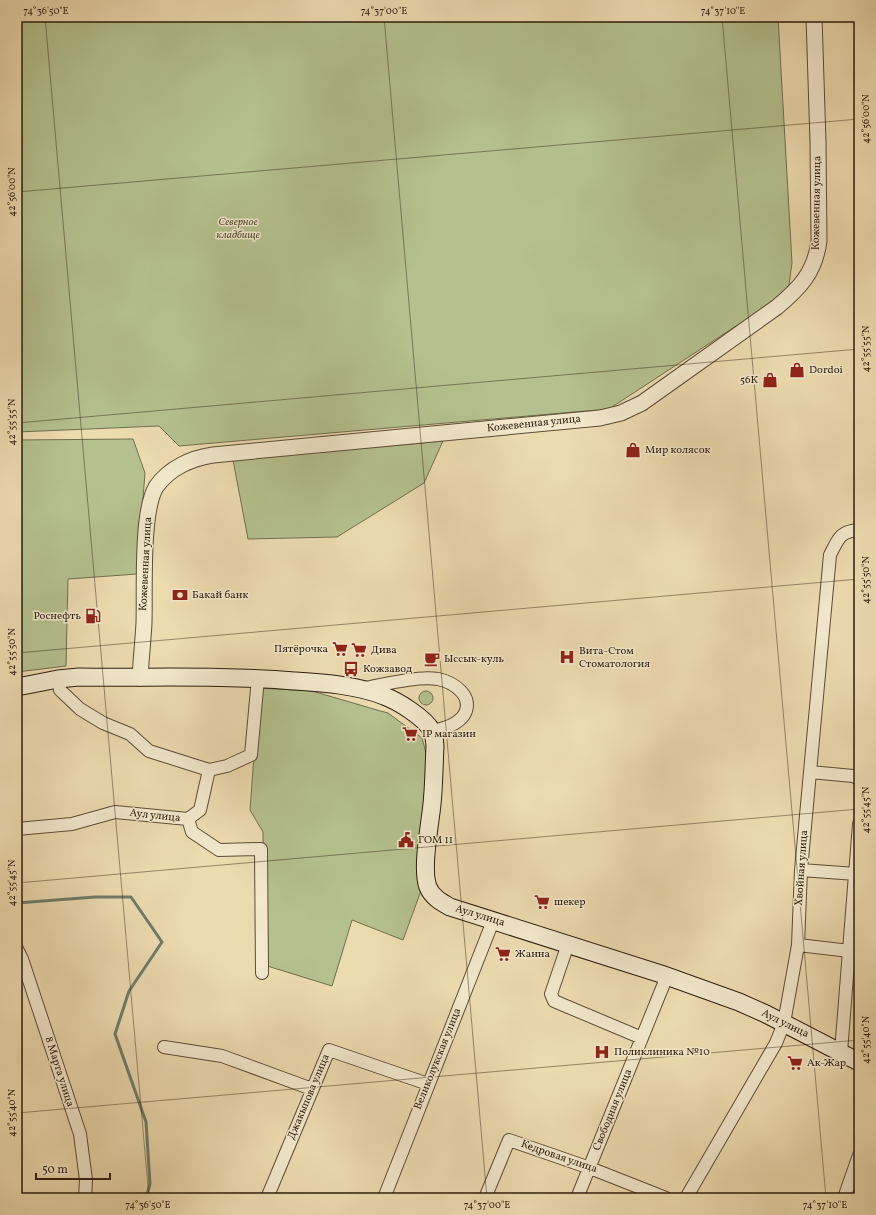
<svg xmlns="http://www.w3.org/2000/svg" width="876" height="1215" font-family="Vollkorn,serif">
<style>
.green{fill:#b4c18e;stroke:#706f4e}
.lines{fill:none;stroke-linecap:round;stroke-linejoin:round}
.stream{stroke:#6e7c69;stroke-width:3}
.minor-casing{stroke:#5d4c36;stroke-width:14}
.tertiary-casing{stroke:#5d4c36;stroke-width:17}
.secondary-casing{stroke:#2d1d0e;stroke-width:19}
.minor{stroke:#f3e8cc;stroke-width:12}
.tertiary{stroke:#f3e8cc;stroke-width:15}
.secondary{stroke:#f3e8cc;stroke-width:17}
.ticks{fill:none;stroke:#2d1d0e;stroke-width:1;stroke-opacity:0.45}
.labels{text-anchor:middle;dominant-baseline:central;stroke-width:3;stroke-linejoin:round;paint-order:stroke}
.street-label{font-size:11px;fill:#2d1d0e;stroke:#f3e8cc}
.park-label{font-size:11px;font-style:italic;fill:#564e34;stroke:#f3e8cc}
.poi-label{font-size:11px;fill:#2d1d0e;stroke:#f3e8cc;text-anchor:start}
.neatline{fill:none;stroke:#2d1d0e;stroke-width:1.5}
.ticks-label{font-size:10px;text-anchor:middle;fill:#2d1d0e}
</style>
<rect width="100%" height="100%" fill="#eddbb0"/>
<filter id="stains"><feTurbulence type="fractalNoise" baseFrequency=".005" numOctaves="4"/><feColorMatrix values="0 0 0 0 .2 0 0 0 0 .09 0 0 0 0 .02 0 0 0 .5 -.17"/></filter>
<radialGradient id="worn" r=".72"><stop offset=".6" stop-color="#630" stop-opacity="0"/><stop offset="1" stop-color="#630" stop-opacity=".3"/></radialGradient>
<!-- green -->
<path class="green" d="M17,17H778L792,263L788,292L609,409L179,446L159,426L17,432Z
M133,439L145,473L137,574L68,579L66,666L17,672V440Z
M443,441L424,483L337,537L248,539L233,460Z
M259,688L312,691L377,710L388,713L422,738L426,753V787L417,866L422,888L403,940L352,920L332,986L264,965L263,832L250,810Z
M419 698a7 7 0 1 1 14 0a7 7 0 1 1-14 0Z"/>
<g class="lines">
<!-- stream -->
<path class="stream" d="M17,903L95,897H131L162,942L129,991L115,1034L146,1122L150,1184L146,1198"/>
<defs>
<path id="minor" d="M58,679L60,690L80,709L103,723L130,734L149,751L209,770
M365,688C386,684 417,676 438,679C453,682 475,696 464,715C457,725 443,729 432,731
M810,772L853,776L859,779
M188,819L192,832L219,850L261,849L262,973
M17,829L72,824L115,812L188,819L200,810L209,770L227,766L251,755L258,678
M801,870L856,874
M568,944L551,994L554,1001L642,1038
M798,945L850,951
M17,949L22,959L80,1134L86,1180L85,1198
M164,1047L222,1056L312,1089
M841,1052L859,824
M267,1198L329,1050L428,1084
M384,1198L493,921
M485,1198L509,1140L590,1168L666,1198
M577,1198L667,976
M686,1198L776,1043L784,1023L798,945L801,870L830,555C838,540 839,531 859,530
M844,1198L859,1155"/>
<path id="tertiary" d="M140,678C141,659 143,641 144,623C145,591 141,512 156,487C169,468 192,458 213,455L600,418L621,413L642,403L777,307C800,288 815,272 819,241L818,142L814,17"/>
<path id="secondary" d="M17,687L58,679L79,677C151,678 223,675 294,681C324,683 356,685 384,696C398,701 425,718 432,731C434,736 435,741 435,746C434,765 434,785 432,804C430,825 421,869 428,887C432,897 441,902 450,907L661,974L739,1002L766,1014L859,1062"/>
</defs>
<!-- minor casing -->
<use href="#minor" class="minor-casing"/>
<!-- tertiary casing -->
<use href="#tertiary" class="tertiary-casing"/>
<!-- secondary casing -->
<use href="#secondary" class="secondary-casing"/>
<!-- minor -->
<use href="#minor" class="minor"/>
<!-- tertiary -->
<use href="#tertiary" class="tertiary"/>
<!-- secondary -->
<use href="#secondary" class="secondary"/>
</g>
<!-- ticks -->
<path class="ticks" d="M45,17L149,1198M384,17L487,1198M722,17L826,1198M17,192L859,119M17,423L859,349M17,653L859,579M17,883L859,809M17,1113L859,1040"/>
<!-- icons -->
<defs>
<symbol id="shop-bare" viewBox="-9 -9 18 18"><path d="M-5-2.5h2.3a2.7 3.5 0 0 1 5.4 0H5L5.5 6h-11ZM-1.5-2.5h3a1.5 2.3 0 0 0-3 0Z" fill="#8f2418" stroke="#f3e8cc" stroke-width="2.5" paint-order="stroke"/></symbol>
<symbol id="bank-bare" viewBox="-9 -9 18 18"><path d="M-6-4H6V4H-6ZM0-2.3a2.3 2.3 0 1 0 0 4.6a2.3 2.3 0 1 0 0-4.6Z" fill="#8f2418" stroke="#f3e8cc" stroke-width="2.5" paint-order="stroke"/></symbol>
<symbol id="fuel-bare" viewBox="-9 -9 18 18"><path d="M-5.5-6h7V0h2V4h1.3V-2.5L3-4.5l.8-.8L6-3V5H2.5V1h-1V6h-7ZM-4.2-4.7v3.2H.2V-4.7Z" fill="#8f2418" stroke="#f3e8cc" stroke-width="2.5" paint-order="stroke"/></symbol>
<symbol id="supermarket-bare" viewBox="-9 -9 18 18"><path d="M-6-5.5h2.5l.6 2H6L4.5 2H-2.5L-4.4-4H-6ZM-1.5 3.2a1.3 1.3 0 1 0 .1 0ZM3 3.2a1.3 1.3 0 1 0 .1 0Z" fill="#8f2418" stroke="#f3e8cc" stroke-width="2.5" paint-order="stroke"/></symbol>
<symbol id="hospital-bare" viewBox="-9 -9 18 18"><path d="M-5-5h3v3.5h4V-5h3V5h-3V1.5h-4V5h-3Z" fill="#8f2418" stroke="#f3e8cc" stroke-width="2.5" paint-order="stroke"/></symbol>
<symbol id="cafe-bare" viewBox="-9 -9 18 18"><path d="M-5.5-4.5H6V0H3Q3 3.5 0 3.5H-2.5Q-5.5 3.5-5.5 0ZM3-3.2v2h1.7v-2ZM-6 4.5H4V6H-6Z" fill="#8f2418" stroke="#f3e8cc" stroke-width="2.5" paint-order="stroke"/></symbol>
<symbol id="bus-bare" viewBox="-9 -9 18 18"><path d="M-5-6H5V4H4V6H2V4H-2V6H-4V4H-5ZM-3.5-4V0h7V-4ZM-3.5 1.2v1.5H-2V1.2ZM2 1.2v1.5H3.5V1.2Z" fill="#8f2418" stroke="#f3e8cc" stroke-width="2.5" paint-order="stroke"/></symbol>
<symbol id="civic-bare" viewBox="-9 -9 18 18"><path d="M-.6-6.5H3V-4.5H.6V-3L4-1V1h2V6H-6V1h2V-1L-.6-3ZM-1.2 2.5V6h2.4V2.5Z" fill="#8f2418" stroke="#f3e8cc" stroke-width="2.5" paint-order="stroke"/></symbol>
</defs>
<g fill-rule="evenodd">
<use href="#shop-bare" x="786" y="359" width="22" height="22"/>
<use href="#shop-bare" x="759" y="369" width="22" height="22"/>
<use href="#shop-bare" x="622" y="439" width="22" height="22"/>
<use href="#bank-bare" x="169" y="584" width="22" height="22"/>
<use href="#fuel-bare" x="82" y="605" width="22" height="22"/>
<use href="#supermarket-bare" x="329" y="638" width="22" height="22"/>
<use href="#supermarket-bare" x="348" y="639" width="22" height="22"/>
<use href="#hospital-bare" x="556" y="646" width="22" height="22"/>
<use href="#cafe-bare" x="421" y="648" width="22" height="22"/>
<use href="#bus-bare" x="340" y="658" width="22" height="22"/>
<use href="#supermarket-bare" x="399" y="723" width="22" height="22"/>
<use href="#civic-bare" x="395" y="829" width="22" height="22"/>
<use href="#supermarket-bare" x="531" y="891" width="22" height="22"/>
<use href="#supermarket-bare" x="492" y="943" width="22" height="22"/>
<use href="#hospital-bare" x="591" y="1041" width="22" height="22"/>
<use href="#supermarket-bare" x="784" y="1052" width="22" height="22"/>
</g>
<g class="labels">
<!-- street labels -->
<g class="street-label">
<text transform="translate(817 203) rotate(-89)">Кожевенная улица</text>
<text transform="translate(534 424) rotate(-6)">Кожевенная улица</text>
<text transform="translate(146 564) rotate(-87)">Кожевенная улица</text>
<text transform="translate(155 816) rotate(6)">Аул улица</text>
<text transform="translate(802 868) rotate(-86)">Хвойная улица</text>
<text transform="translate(480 916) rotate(17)">Аул улица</text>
<text transform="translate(785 1024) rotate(26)">Аул улица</text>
<text transform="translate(438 1059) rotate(-68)">Великолукская улица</text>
<text transform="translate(59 1072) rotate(72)">8 Марта улица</text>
<text transform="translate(309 1097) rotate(-67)">Джакыпова улица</text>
<text transform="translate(613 1110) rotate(-68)">Свободная улица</text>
<text transform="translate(559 1157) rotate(19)">Кедровая улица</text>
</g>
<!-- park labels -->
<g class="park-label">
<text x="238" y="222">Северное<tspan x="238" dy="13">кладбище</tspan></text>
</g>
<!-- poi labels -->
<g class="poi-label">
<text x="809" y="370">Dordoi</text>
<text x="758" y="380" text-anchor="end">56К</text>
<text x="645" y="450">Мир колясок</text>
<text x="192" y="595">Бакай банк</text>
<text x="81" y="616" text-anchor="end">Роснефть</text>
<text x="328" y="649" text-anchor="end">Пятёрочка</text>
<text x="371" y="650">Дива</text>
<text x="579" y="651">Вита-Стом<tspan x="579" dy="13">Стоматология</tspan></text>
<text x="444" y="659">Ыссык-куль</text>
<text x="363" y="669">Кожзавод</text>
<text x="422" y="734">IP магазин</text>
<text x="418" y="840">ГОМ 11</text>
<text x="554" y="902">шекер</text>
<text x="515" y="954">Жанна</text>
<text x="614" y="1052">Поликлиника №10</text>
<text x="807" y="1063">Ак-Жар</text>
</g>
</g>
<!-- margin -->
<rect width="876" height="1215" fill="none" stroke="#eddbb0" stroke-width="44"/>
<!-- scale -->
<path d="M36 1173v6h74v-6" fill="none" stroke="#2d1d0e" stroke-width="2"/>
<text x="42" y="1173" font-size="12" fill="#2d1d0e" stroke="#f3e8cc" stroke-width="3" paint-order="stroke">50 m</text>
<rect x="22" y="22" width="832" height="1171" class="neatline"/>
<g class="ticks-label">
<text x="46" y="14">74°36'50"E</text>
<text x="384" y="14">74°37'00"E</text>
<text x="723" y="14">74°37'10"E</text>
<text transform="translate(865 119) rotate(-90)" y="4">42°56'00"N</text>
<text transform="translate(11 192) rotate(-90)" y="4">42°56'00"N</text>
<text transform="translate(865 349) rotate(-90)" y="4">42°55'55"N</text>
<text transform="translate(11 422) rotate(-90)" y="4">42°55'55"N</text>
<text transform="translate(865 580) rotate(-90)" y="4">42°55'50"N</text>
<text transform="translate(11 652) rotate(-90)" y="4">42°55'50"N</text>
<text transform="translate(865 810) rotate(-90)" y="4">42°55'45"N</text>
<text transform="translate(11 883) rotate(-90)" y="4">42°55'45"N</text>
<text transform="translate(865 1040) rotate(-90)" y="4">42°55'40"N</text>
<text transform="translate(11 1113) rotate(-90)" y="4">42°55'40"N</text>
<text x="148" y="1208">74°36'50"E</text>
<text x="487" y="1208">74°37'00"E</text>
<text x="825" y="1208">74°37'10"E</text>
</g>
<rect width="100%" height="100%" filter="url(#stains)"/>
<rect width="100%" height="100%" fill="url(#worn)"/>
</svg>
